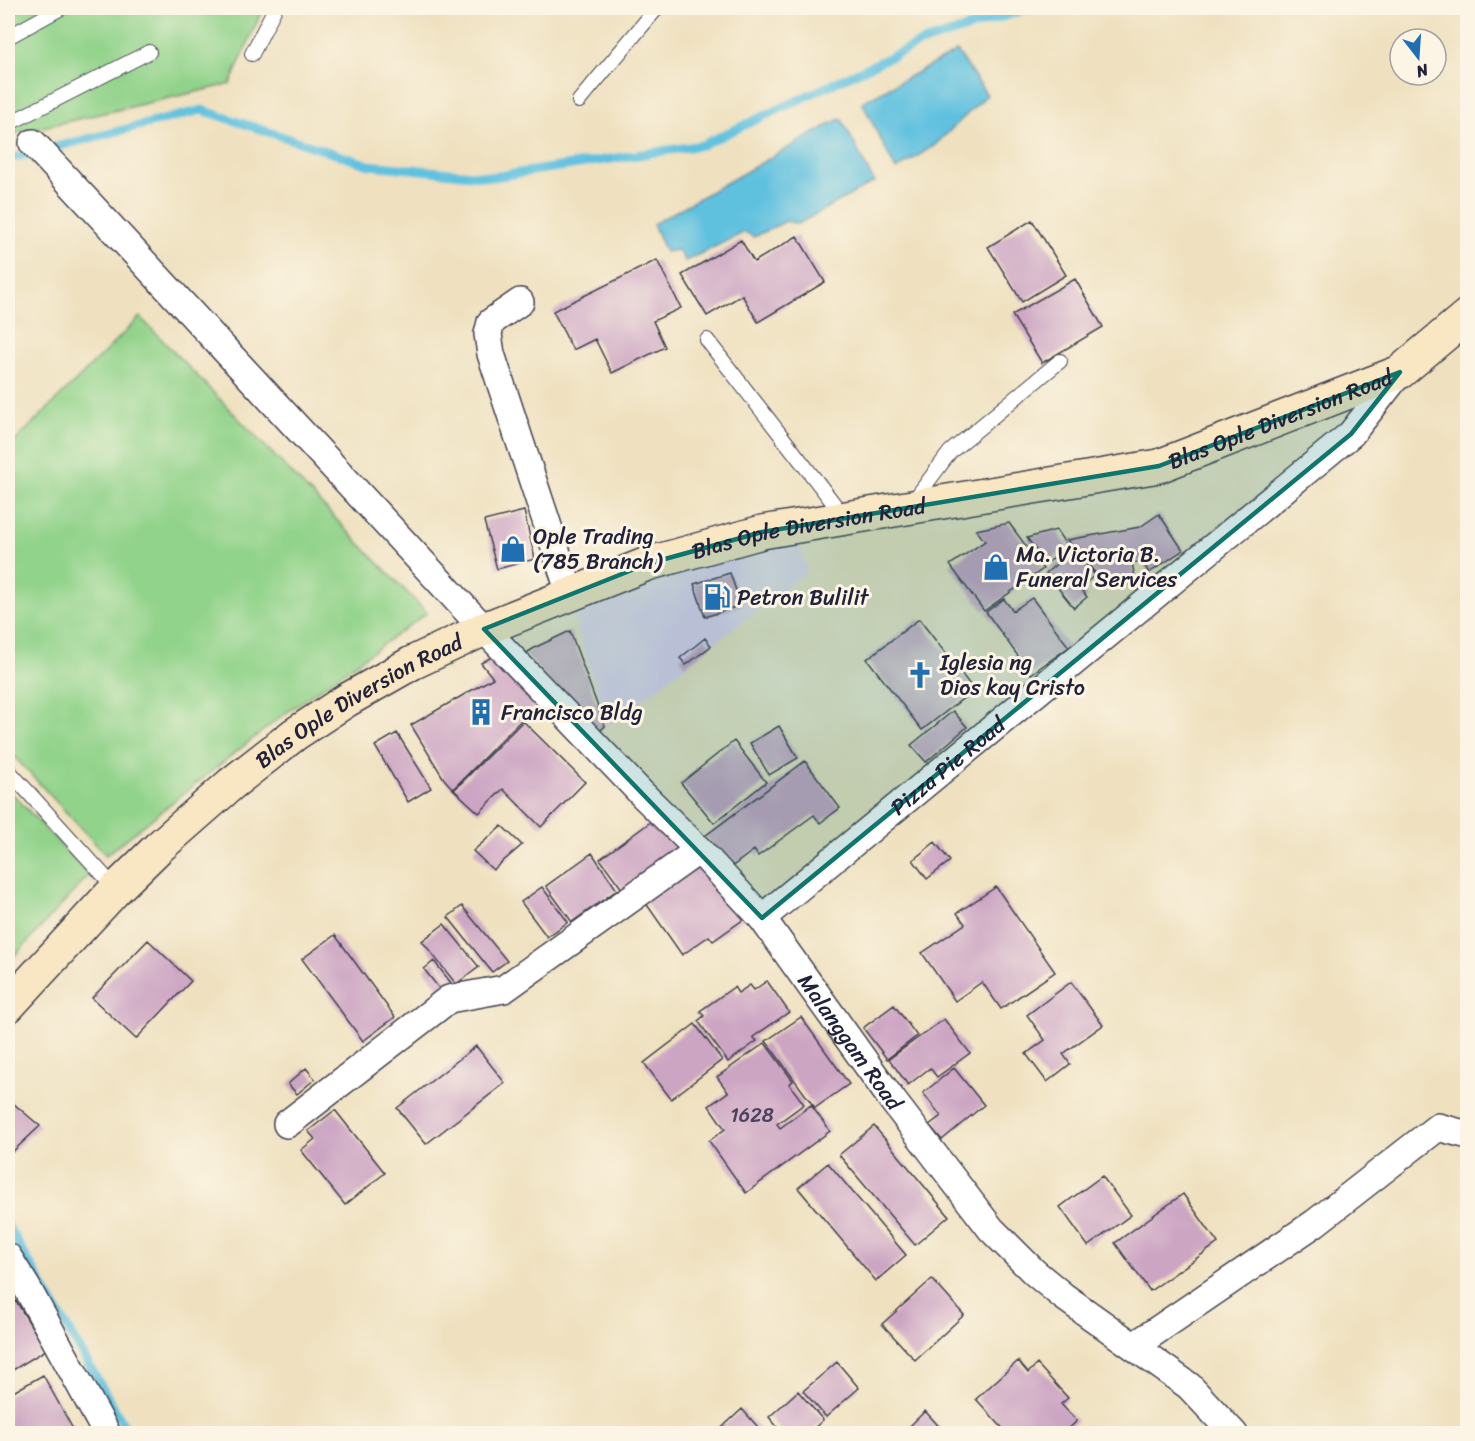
<svg xmlns="http://www.w3.org/2000/svg" width="1475" height="1441" font-family="Sriracha,sans-serif">
<style>
.built{fill:#e4d3f1}
.green{fill:#92d38b;stroke:#5a7a63;stroke-width:1.5}
.water{fill:#61c1df;stroke:#42728d;stroke-width:1.5}
.lines{fill:none;stroke-linecap:round;stroke-linejoin:round}
.stream{stroke:#61c1df;stroke-width:9}
.building{fill:#cca5c3}
.lane-casing{stroke:#413f4f;stroke-width:16}
.street-casing{stroke:#413f4f;stroke-width:30}
.secondary-casing{stroke:#413f4f;stroke-width:36}
.lane{stroke:#fff;stroke-width:14}
.street{stroke:#fff;stroke-width:27}
.secondary{stroke:#f9e7c3;stroke-width:33}
.marked{fill:#0f766e;fill-opacity:0.2;stroke:#0f766e;stroke-width:4.5;stroke-linejoin:round}
.labels{text-anchor:middle;dominant-baseline:central;stroke-width:6;stroke-linejoin:round;paint-order:stroke}
.number-label{font-size:20px;fill:#4c435d}
.street-label{font-size:22px;fill:#22223b;stroke:#fcf5e5}
.poi-label{font-size:22px;fill:#22223b;stroke:#fcf5e5;text-anchor:start}
</style>
<rect width="100%" height="100%" fill="#fcf5e5"/>
<filter id="ink" filterUnits="userSpaceOnUse"><feTurbulence type="fractalNoise" baseFrequency=".0167" numOctaves="2"/><feDisplacementMap in="SourceGraphic" scale="12" xChannelSelector="R" yChannelSelector="G"/><feConvolveMatrix kernelMatrix="1 2 1 2 8 2 1 2 1" color-interpolation-filters="sRGB"/></filter>
<filter id="wash" filterUnits="userSpaceOnUse"><feTurbulence type="fractalNoise" baseFrequency=".008" numOctaves="4" result="noise"/><feDisplacementMap in="SourceGraphic" scale="24" xChannelSelector="R" yChannelSelector="G"/><feGaussianBlur stdDeviation="1.35" result="paint"/><feColorMatrix in="noise" values="0 0 0 0 0 0 0 0 0 0 0 0 0 0 0 0 0 1.4 0 .05"/><feComposite in="paint" operator="in"/></filter>
<g filter="url(#wash)">
<rect width="100%" height="100%" fill="#efe1c0"/>
<!-- built -->
<path class="built" d="M797,538L807,571L609,726L570,606L697,565Z"/>
<!-- green -->
<path class="green" d="M8,8H263L230,84L8,135Z
M140,317L427,613L279,718L106,855L8,750V448Z
M8,789L89,875L8,963Z"/>
<!-- water -->
<path class="water" d="M957,51L987,95L935,145L896,170L862,102Z
M841,118L874,182L798,224L786,221L754,237L745,232L685,261L678,250L665,252L653,224Z"/>
<g class="lines">
<!-- stream -->
<path class="stream" d="M8,159L202,110L369,165L493,177L702,145L920,43L1030,8
M8,1226L129,1434"/>
</g>
<g id="blocks">
<!-- building -->
<path class="building" d="M1032,220L1066,275L1022,302L988,247Z
M797,236L825,282L758,322L742,295L707,316L682,275L741,240L754,262Z
M657,260L681,308L653,321L665,347L612,373L595,339L573,350L553,311Z
M1075,279L1103,327L1042,363L1012,315Z
M524,511L535,559L497,569L484,521Z
M1159,514L1183,550L1149,573L1142,561L1132,563L1136,583L1116,587L1103,574L1098,576L1067,540L1140,527Z
M1009,523L1043,569L984,611L950,565L985,541L976,530Z
M1056,530L1068,547L1046,564L1027,538Z
M1074,549L1095,575L1080,588L1087,597L1074,608L1046,573Z
M730,573L741,605L705,617L694,584Z
M1032,598L1069,647L1031,674L986,612L1004,599L1013,611Z
M919,619L974,690L922,730L867,659Z
M570,631L605,726L597,734L525,654L536,647Z
M705,638L711,646L686,665L680,658Z
M497,654L541,700L453,789L444,779L411,725L493,678L481,663Z
M953,711L967,727L926,762L911,745Z
M523,721L585,782L541,827L503,789L479,813L454,790Z
M779,726L798,758L769,775L750,743Z
M397,733L431,788L408,802L375,746Z
M734,741L766,782L714,823L681,783Z
M805,761L840,808L820,823L814,815L758,856L754,850L730,868L705,836Z
M652,821L678,848L622,889L600,859Z
M502,826L522,845L493,870L473,851Z
M935,842L950,861L927,879L913,860Z
M592,853L617,890L572,922L546,886Z
M697,866L744,919L713,941L709,936L682,955L645,902Z
M542,887L568,922L547,937L521,902Z
M996,887L1055,972L1001,1009L982,982L955,1001L922,953L965,924L957,913Z
M462,906L507,961L492,972L448,917Z
M444,924L479,967L456,984L422,941Z
M335,935L395,1017L363,1041L302,959Z
M148,940L191,981L136,1039L92,998Z
M434,961L451,983L441,991L424,969Z
M767,981L789,1012L753,1037L757,1041L728,1062L698,1021L704,1016L700,1011L734,987L738,993L750,985L754,990Z
M1071,982L1103,1025L1063,1054L1070,1064L1047,1082L1026,1054L1045,1040L1027,1015Z
M894,1005L917,1036L887,1059L863,1028Z
M801,1017L849,1084L815,1108L766,1041Z
M944,1019L970,1053L937,1077L930,1068L908,1085L889,1059Z
M695,1024L722,1060L671,1099L644,1063Z
M765,1043L793,1081L789,1084L804,1104L777,1124L780,1128L811,1105L830,1131L746,1193L709,1141L725,1129L709,1106L728,1092L717,1077Z
M476,1046L505,1083L426,1144L397,1108Z
M306,1068L315,1079L297,1094L288,1084Z
M954,1068L984,1105L942,1140L929,1125L941,1116L923,1093Z
M8,1099L40,1126L8,1156Z
M335,1110L385,1173L345,1205L301,1150L315,1139L308,1131Z
M874,1126L949,1216L915,1245L839,1155Z
M828,1163L906,1255L876,1281L798,1188Z
M1102,1176L1131,1215L1088,1246L1060,1207Z
M1183,1194L1218,1243L1150,1291L1115,1243Z
M932,1279L964,1315L915,1360L882,1324Z
M16,1301L46,1350L8,1373V1306Z
M1018,1361L1028,1373L1037,1364L1068,1398L1061,1404L1077,1421L1063,1434H1008L976,1399Z
M837,1362L859,1388L826,1417L803,1391Z
M43,1375L74,1431L70,1434H8V1395Z
M798,1391L823,1420L808,1434H783L769,1417Z
M742,1409L764,1434H715Z
M925,1411L946,1434H902Z"/>
</g>
</g>
<g filter="url(#ink)">
<use href="#blocks" fill-opacity="0" stroke="#413f4f" stroke-width="1.5"/>
<g class="lines">
<defs>
<path id="lane" d="M8,37L61,8
M252,54L275,8
M579,101L657,8
M12,122L149,52
M707,340L845,518
M912,503L950,452L1060,361
M8,770L116,889"/>
<g id="street">
<path id="s1" d="M33,143L484,629L642,794L699,850L762,918L893,1101L991,1229L1034,1272L1063,1296L1189,1386L1234,1434"/>
<path d="M520,302L491,322L488,334L491,354L570,593"/>
<path id="s2" d="M762,918L1351,434L1400,372"/>
<path d="M287,1124L449,999L504,989L699,850"/>
<path d="M8,1257L26,1286L107,1434"/>
<path d="M1134,1346L1315,1223L1438,1127L1468,1135"/>
</g>
<g id="secondary">
<path id="s3" d="M8,1006L116,889L158,848L231,784L295,734L347,700L412,663L484,629L647,564L762,532L1159,466L1400,372L1468,315"/>
</g>
</defs>
<!-- lane casing -->
<use href="#lane" class="lane-casing"/>
<!-- street casing -->
<use href="#street" class="street-casing"/>
<!-- secondary casing -->
<use href="#secondary" class="secondary-casing"/>
<!-- lane -->
<use href="#lane" class="lane"/>
<!-- street -->
<use href="#street" class="street"/>
<!-- secondary -->
<use href="#secondary" class="secondary"/>
</g>
</g>
<!-- marked area -->
<path class="marked" d="M1400,372L1351,434L762,918L484,629L647,564L762,532L1159,466Z"/>
<!-- icons -->
<defs>
<symbol id="shop-bare" viewBox="-9 -9 18 18"><path d="M-5-2.5h2.3a2.7 3.5 0 0 1 5.4 0H5L5.5 6h-11ZM-1.5-2.5h3a1.5 2.3 0 0 0-3 0Z" fill="#1f6fb2" stroke="#fcf5e5" stroke-width="2.5" paint-order="stroke"/></symbol>
<symbol id="fuel-bare" viewBox="-9 -9 18 18"><path d="M-5.5-6h7V0h2V4h1.3V-2.5L3-4.5l.8-.8L6-3V5H2.5V1h-1V6h-7ZM-4.2-4.7v3.2H.2V-4.7Z" fill="#1f6fb2" stroke="#fcf5e5" stroke-width="2.5" paint-order="stroke"/></symbol>
<symbol id="church-bare" viewBox="-9 -9 18 18"><path d="M-1.2-6h2.4v3.5h3.3v2.4h-3.3V6h-2.4V-.1h-3.3v-2.4h3.3Z" fill="#1f6fb2" stroke="#fcf5e5" stroke-width="2.5" paint-order="stroke"/></symbol>
<symbol id="building-bare" viewBox="-9 -9 18 18"><path d="M-4-6H4V6H1V3H-1V6H-4ZM-2.5-4.3h1.7v1.8h-1.7ZM.8-4.3h1.7v1.8H.8ZM-2.5-1h1.7V.8h-1.7ZM.8-1h1.7V.8H.8Z" fill="#1f6fb2" stroke="#fcf5e5" stroke-width="2.5" paint-order="stroke"/></symbol>
</defs>
<g fill-rule="evenodd">
<use href="#shop-bare" x="494" y="530" width="38" height="38"/>
<use href="#shop-bare" x="977" y="548" width="38" height="38"/>
<use href="#fuel-bare" x="698" y="578" width="38" height="38"/>
<use href="#church-bare" x="901" y="656" width="38" height="38"/>
<use href="#building-bare" x="462" y="693" width="38" height="38"/>
</g>
<g class="labels">
<!-- number labels -->
<g class="number-label">
<text x="752" y="1115">1628</text>
</g>
<!-- street labels -->
<g class="street-label">
<text stroke="none"><textPath href="#s3" startOffset="1440">Blas Ople Diversion Road</textPath></text>
<text stroke="none"><textPath href="#s3" startOffset="954">Blas Ople Diversion Road</textPath></text>
<text stroke="none"><textPath href="#s3" startOffset="468">Blas Ople Diversion Road</textPath></text>
<text stroke="none"><textPath href="#s2" startOffset="240">Pizza Pie Road</textPath></text>
<text stroke="none"><textPath href="#s1" startOffset="1216">Malanggam Road</textPath></text>
</g>
<!-- poi labels -->
<g class="poi-label">
<text x="533" y="536">Ople Trading<tspan x="533" dy="25">(785 Branch)</tspan></text>
<text x="1016" y="554">Ma. Victoria B.<tspan x="1016" dy="25">Funeral Services</tspan></text>
<text x="737" y="597">Petron Bulilit</text>
<text x="940" y="662">Iglesia ng<tspan x="940" dy="25">Dios kay Cristo</tspan></text>
<text x="501" y="712">Francisco Bldg</text>
</g>
</g>
<!-- margin -->
<rect width="1475" height="1441" fill="none" stroke="#fcf5e5" stroke-width="30"/>
<!-- north arrow -->
<g transform="translate(1418 57) rotate(163)"><circle r="28" fill="#fcf5e5" stroke="#a5a1a1" stroke-width="1.5"/>
<path d="M0-4.5L10 22L0 15L-10 22Z" fill="#1f6fb2"/>
<text y="-9" font-size="16" font-weight="bold" text-anchor="middle" fill="#22223b">N</text>
</g>
</svg>
